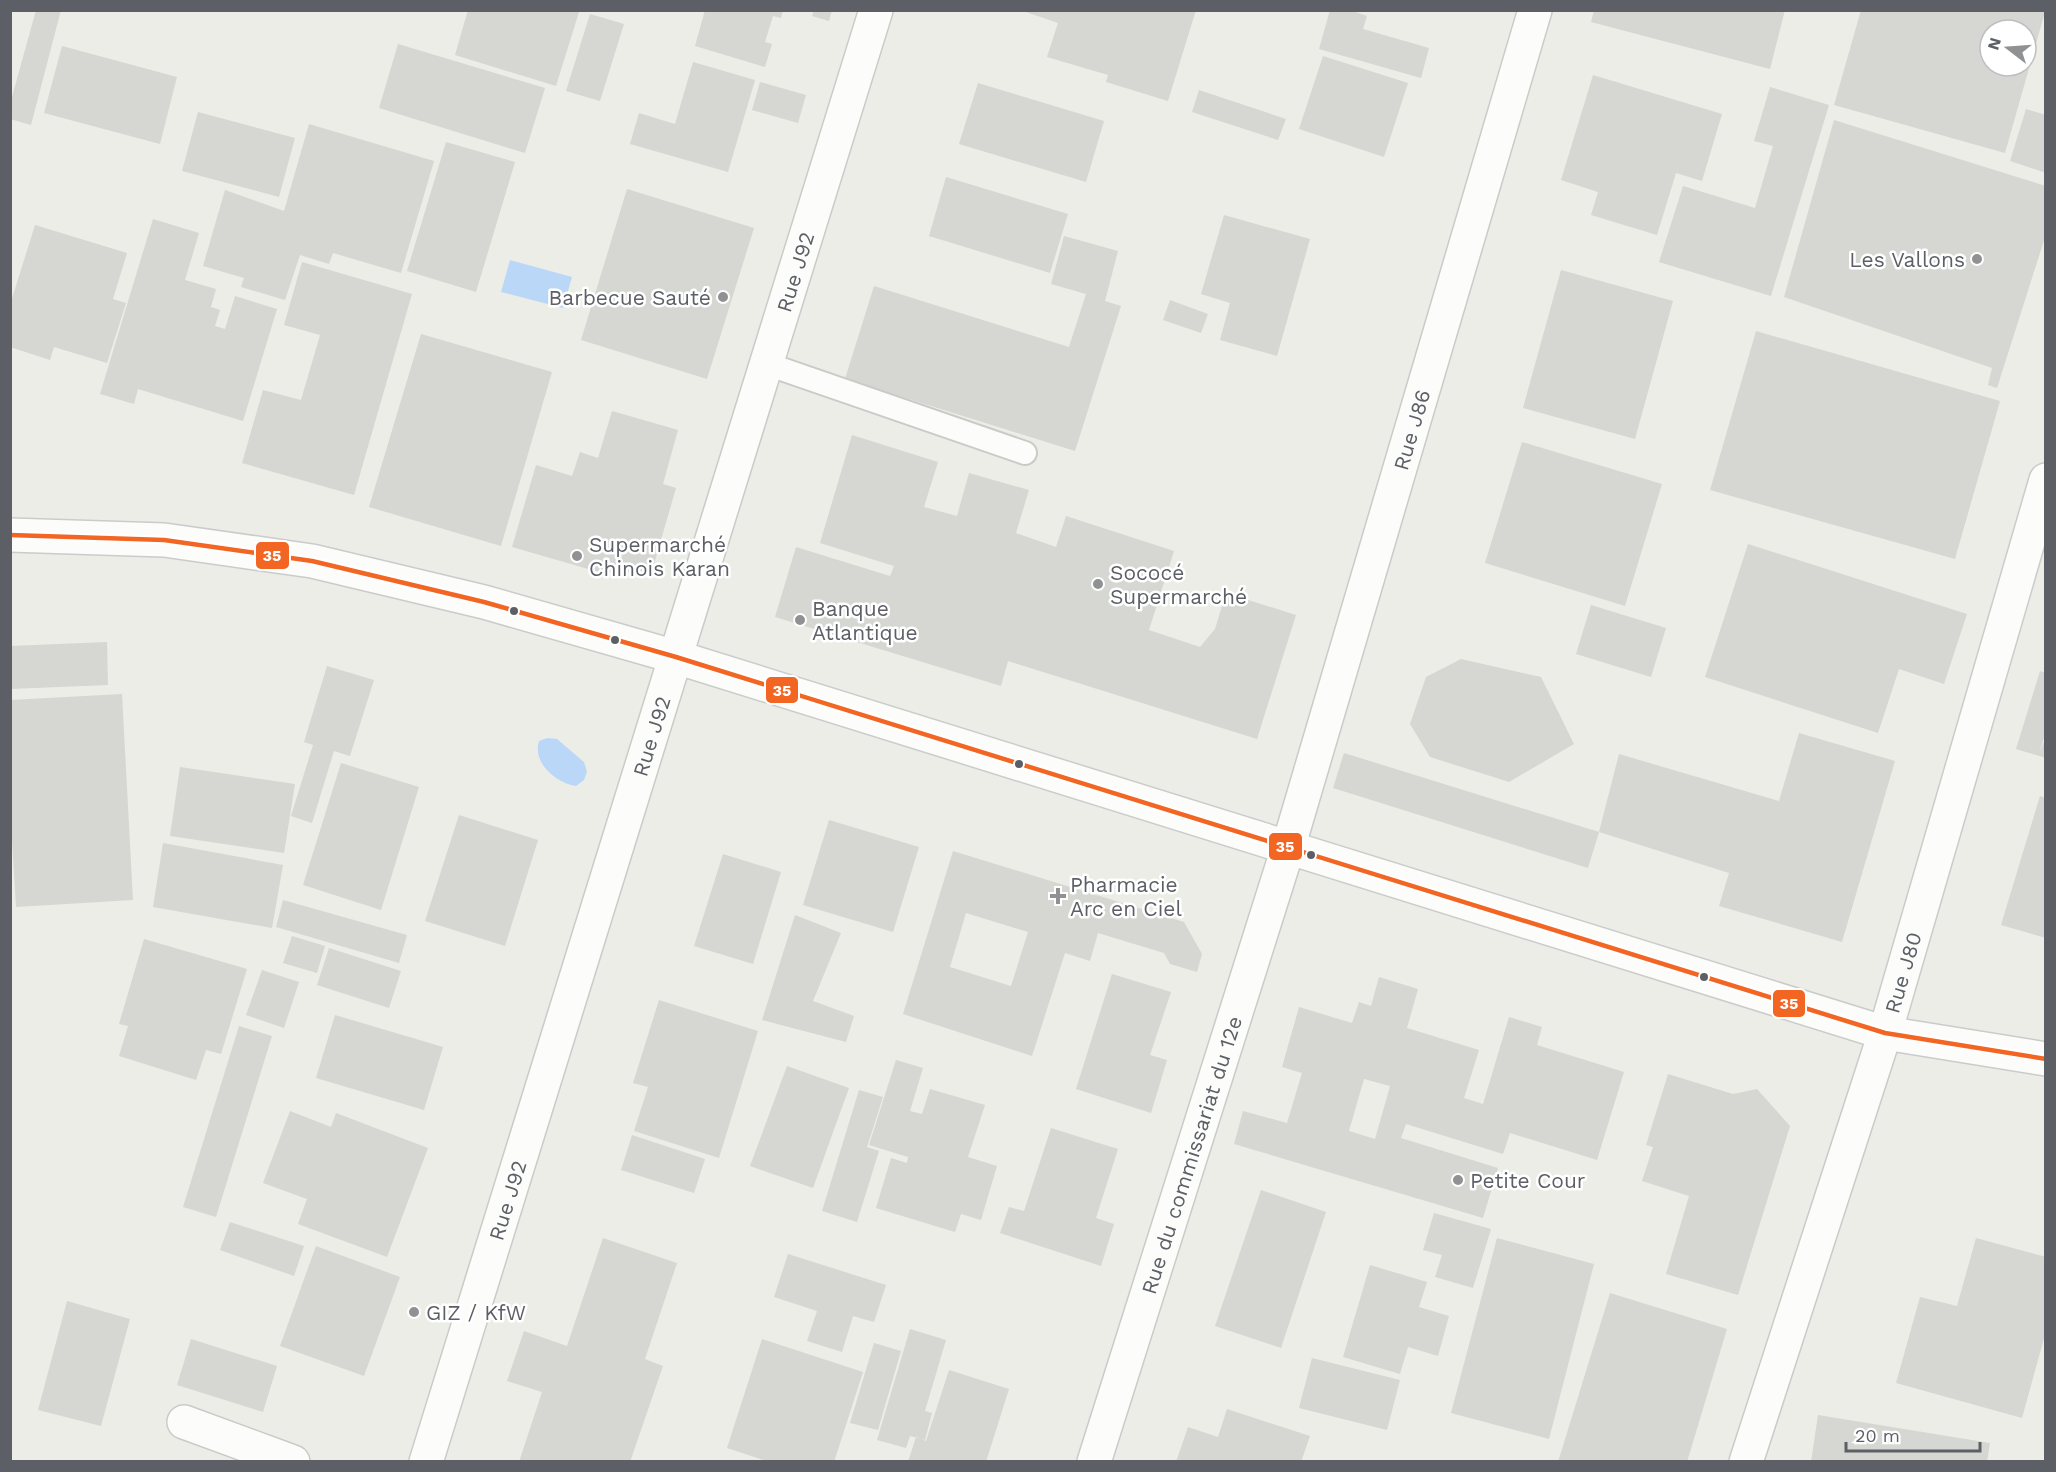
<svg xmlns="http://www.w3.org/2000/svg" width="2056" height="1472" font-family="'Work Sans',sans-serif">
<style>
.water{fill:#bbd7f8}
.building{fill:#d6d6d2;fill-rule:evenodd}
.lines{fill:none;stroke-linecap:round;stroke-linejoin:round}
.lane-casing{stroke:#cacbc9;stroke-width:26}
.street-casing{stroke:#cacbc9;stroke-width:36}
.secondary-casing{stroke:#cacccb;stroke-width:36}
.lane{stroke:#fcfcfb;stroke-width:22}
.street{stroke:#fcfcfb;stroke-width:33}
.secondary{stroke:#fcfcfb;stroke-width:33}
.bus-1-casing{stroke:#fff;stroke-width:9}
.bus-1{stroke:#f26522;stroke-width:4.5}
.poi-dot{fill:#8f9193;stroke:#fff;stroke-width:2}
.bus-dot{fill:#5c5f66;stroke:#fff;stroke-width:2}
.labels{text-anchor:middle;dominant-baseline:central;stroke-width:5;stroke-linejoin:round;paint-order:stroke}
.poi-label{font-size:21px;fill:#5c5f66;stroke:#fff;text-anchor:start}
.street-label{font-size:21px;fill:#5c5f66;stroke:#fff}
.line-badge{stroke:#fff;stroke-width:2}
.badge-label{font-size:16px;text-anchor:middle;font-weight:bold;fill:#fff}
</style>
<rect width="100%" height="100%" fill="#edede7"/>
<!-- water -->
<path class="water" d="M510,260L572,277L563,308L501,292Z
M547,738L557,739L584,762L587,772L584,780L576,786C556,783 532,763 539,741Z"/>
<!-- building -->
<path class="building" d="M36,10H61L31,125L10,119V104Z
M468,10L579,12L556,86L455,55Z
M705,10H783L781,18L773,16L765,42L772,44L765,67L695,46Z
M814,10H832L829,21L812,16Z
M1020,10H1196L1168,101L1106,82L1108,75L1047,57L1058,23Z
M1330,10H1350L1367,16L1363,29L1429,48L1421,78L1319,49Z
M1594,10H1785L1770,69L1591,22Z
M1861,10L2045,12L2005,153L1834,105ZM1990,30H2026V66H1990Z
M590,14L624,24L600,101L566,91Z
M398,44L545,88L525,153L379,108Z
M62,46L177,77L160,144L44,113Z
M1323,56L1408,83L1384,157L1299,129Z
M693,62L755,80L728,172L630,144L639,113L675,124Z
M1593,75L1722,114L1702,181L1676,173L1657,235L1591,215L1598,192L1561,180Z
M760,82L806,95L798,123L752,110Z
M978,83L1104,121L1086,182L959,144Z
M1770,87L1829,105L1771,296L1659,262L1683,186L1755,208L1773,146L1754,141Z
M1199,90L1286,119L1278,140L1192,112Z
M2026,109L2046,115V173L2010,161Z
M198,112L295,138L279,197L182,171Z
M1834,120L2046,186V234L1997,388L1988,385L1992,368L1784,297Z
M309,124L434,161L401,273L333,253L329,264L300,255L285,300L241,287L244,278L203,266L225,190L284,211Z
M446,142L515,162L476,292L407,271Z
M946,177L1068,214L1050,273L929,236Z
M627,189L754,228L707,379L581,340Z
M1224,215L1310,239L1277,356L1220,340L1230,303L1201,294Z
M153,219L199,233L185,280L216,289L211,307L220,310L215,326L225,329L235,296L277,309L243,421L138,389L134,404L100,394Z
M35,225L127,253L113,299L126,303L107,363L54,347L50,360L10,347V305Z
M1064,236L1118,251L1105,301L1121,306L1075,451L845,379L874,286L1069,347L1086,294L1051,284Z
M302,262L412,294L354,495L242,463L263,390L301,400L320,335L284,325Z
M1561,270L1673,301L1635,439L1523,408Z
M1170,300L1208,314L1201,333L1163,320Z
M1756,331L2000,401L1955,559L1710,490Z
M421,334L552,372L501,546L369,507Z
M612,411L678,430L663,484L676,488L652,571L602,573L512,547L536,465L572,476L580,452L598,458Z
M852,435L938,462L924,507L957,516L969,473L1029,490L1016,533L1056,547L1066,516L1174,551L1149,630L1200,647L1215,629L1226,593L1296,615L1257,739L1008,661L1001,686L775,617L796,547L890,576L894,566L820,543Z
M1522,442L1662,484L1625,606L1485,563Z
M1748,544L1967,614L1944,684L1899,669L1878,733L1705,677Z
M1591,605L1666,628L1651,677L1576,654Z
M107,642L108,685L10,689V646Z
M1461,659L1541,677L1574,744L1509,782L1430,757L1410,724L1426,677Z
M327,666L374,680L350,756L334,751L312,823L291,816L313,745L304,742Z
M2040,671L2046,673V732L2039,753L2046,737V758L2016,749Z
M122,694L133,900L16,907L10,807V700Z
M1799,733L1895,761L1842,942L1719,906L1729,873L1599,832L1588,868L1333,788L1344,753L1599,832L1619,754L1779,801Z
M341,763L419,787L381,910L303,885Z
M180,767L295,784L284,853L170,836Z
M2040,796L2046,798V938L2001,925Z
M459,815L538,840L505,946L425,921Z
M829,820L919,847L893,932L803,905Z
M163,843L283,865L272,928L153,907Z
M953,851L1184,922L1202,954L1197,972L1170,964L1164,953L1098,933L1090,961L1065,953L1032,1056L903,1014ZM966,913L1028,932L1011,986L950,967Z
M723,854L781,872L753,964L694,946Z
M283,900L407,935L399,963L276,927Z
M795,915L841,933L813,1001L854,1016L846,1042L762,1020Z
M292,936L325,946L317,973L283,963Z
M144,939L247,969L221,1054L206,1050L196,1080L119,1056L128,1026L119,1024Z
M329,948L401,971L389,1008L317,985Z
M262,970L299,982L284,1028L246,1015Z
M1112,974L1171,992L1150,1055L1167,1060L1151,1113L1076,1089Z
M1379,977L1418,989L1407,1028L1479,1050L1464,1098L1483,1104L1509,1017L1542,1027L1537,1045L1624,1072L1597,1160L1510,1133L1503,1154L1406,1124L1401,1138L1498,1168L1483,1218L1234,1144L1243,1111L1287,1123L1302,1073L1282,1067L1299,1007L1352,1023L1359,1002L1371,1006ZM1364,1079L1390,1086L1375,1139L1349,1131Z
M659,1000L758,1031L719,1158L634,1131L648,1087L633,1083Z
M335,1015L443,1047L424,1110L316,1078Z
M239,1026L272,1036L216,1217L183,1207Z
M896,1060L923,1068L910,1111L922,1114L930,1089L985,1105L968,1157L997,1166L981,1220L961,1214L955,1232L876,1208L891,1158L907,1163L908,1157L869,1145Z
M787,1066L849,1088L813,1188L750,1166Z
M1668,1074L1733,1094L1757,1089L1790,1126L1738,1295L1666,1274L1689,1196L1642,1181L1653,1147L1646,1145Z
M859,1090L883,1097L867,1147L879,1151L857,1222L822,1211Z
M290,1111L331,1127L336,1113L428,1148L387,1257L298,1224L307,1199L263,1183Z
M1051,1128L1118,1149L1096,1218L1114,1224L1101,1266L1000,1233L1009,1207L1024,1211Z
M632,1135L705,1159L694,1193L621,1170Z
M1261,1190L1326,1212L1281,1348L1215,1326Z
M1434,1213L1491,1229L1473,1288L1435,1277L1442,1255L1423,1250Z
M230,1222L304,1246L294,1276L220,1250Z
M603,1238L677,1263L645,1359L663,1366L630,1462H519L542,1392L507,1381L524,1331L567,1346Z
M1497,1238L1594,1264L1549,1439L1451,1413Z
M1976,1238L2046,1257V1331L2022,1418L1896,1383L1920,1297L1957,1306Z
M316,1246L400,1277L364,1376L280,1346Z
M788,1254L886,1285L874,1322L853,1316L842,1352L807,1341L817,1311L774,1297Z
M1370,1265L1427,1282L1419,1307L1449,1316L1438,1356L1408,1347L1400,1374L1343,1357Z
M1610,1293L1727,1329L1687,1462H1558Z
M67,1301L130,1319L101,1426L38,1410Z
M910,1329L946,1340L925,1411L932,1413L925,1440L910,1436L906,1448L877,1440Z
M191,1339L277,1366L263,1412L177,1385Z
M762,1339L863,1372L834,1462H769L727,1448Z
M874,1343L901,1351L878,1430L850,1423Z
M1312,1358L1400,1380L1387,1430L1299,1408Z
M949,1370L1009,1389L986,1462H908L916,1437L926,1441Z
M1227,1409L1310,1436L1301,1462H1176L1188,1427L1218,1437Z
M1818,1415L1990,1443L1987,1462H1811Z"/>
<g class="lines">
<defs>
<path id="lane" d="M767,364L1025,453"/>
<g id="street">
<path d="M184,1422L293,1462"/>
<path id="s1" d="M426,1462L876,10"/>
<path id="s2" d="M1094,1462L1288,848L1535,10"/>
<path d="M1746,1462L1885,1033"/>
</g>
<g id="secondary">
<path d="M10,535L164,540L312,561L484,602L676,657L1885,1033L2046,1059"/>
<path id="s3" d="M1885,1033L2046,480"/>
</g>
</defs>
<!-- lane casing -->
<use href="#lane" class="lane-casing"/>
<!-- street casing -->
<use href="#street" class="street-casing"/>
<!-- secondary casing -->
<use href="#secondary" class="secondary-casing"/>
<!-- lane -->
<use href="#lane" class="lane"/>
<!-- street -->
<use href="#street" class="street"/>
<!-- secondary -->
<use href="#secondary" class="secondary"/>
<defs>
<path id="bus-1" d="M10,535L164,540L312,561L484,602L676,657L1885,1033L2046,1059"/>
</defs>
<!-- bus-1 casing -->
<use href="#bus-1" class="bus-1-casing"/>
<!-- bus-1 -->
<use href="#bus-1" class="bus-1"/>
</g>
<!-- markers -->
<g class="poi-dot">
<circle cx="1977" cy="259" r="6"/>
<circle cx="723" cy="297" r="6"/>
<circle cx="577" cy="556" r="6"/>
<circle cx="1098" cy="584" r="6"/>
<circle cx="800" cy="620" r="6"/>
<path d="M1055 887h6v6h6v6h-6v6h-6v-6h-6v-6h6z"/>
<circle cx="1458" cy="1180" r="6"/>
<circle cx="414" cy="1312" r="6"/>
</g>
<g class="bus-dot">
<circle cx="514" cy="611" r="5"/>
<circle cx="615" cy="640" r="5"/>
<circle cx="1019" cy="764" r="5"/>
<circle cx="1311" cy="855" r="5"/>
<circle cx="1704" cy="977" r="5"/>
</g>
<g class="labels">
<!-- poi labels -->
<g class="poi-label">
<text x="1965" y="259" text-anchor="end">Les Vallons</text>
<text x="711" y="297" text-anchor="end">Barbecue Sauté</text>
<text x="589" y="544">Supermarché<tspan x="589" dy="24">Chinois Karan</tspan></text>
<text x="1110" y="572">Sococé<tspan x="1110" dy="24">Supermarché</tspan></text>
<text x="812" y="608">Banque<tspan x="812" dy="24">Atlantique</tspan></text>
<text x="1070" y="884">Pharmacie<tspan x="1070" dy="24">Arc en Ciel</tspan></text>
<text x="1470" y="1180">Petite Cour</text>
<text x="426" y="1312">GIZ / KfW</text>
</g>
<!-- street labels -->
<g class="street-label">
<text stroke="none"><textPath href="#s1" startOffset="1246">Rue J92</textPath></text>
<text stroke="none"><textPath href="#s2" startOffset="1080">Rue J86</textPath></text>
<text stroke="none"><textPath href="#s1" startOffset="760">Rue J92</textPath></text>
<text stroke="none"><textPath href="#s3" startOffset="63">Rue J80</textPath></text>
<text stroke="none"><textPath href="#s2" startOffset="322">Rue du commissariat du 12e</textPath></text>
<text stroke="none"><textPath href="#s1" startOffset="274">Rue J92</textPath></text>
</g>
</g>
<g class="line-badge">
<rect x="255" y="541" width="35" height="29" rx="6" fill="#f26522"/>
<rect x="765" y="676" width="34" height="28" rx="6" fill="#f26522"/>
<rect x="1268" y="832" width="35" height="29" rx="6" fill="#f26522"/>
<rect x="1772" y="989" width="34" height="29" rx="6" fill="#f26522"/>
</g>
<g class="badge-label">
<text x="272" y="561">35</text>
<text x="782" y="696">35</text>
<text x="1285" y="852">35</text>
<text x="1789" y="1009">35</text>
</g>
<!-- border -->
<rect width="2056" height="1472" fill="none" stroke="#5c5f66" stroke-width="24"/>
<!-- north arrow -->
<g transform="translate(2008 48) rotate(287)"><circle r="28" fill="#ffffff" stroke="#bebfc2" stroke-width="1.5"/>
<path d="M0-4.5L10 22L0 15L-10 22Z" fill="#8f9193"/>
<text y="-9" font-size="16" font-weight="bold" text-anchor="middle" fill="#5c5f66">N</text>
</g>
<!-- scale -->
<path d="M1846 1442v9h134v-9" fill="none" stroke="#5c5f66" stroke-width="3"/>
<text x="1855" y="1442" font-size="18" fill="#5c5f66" stroke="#ffffff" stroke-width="4.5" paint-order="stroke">20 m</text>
</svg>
